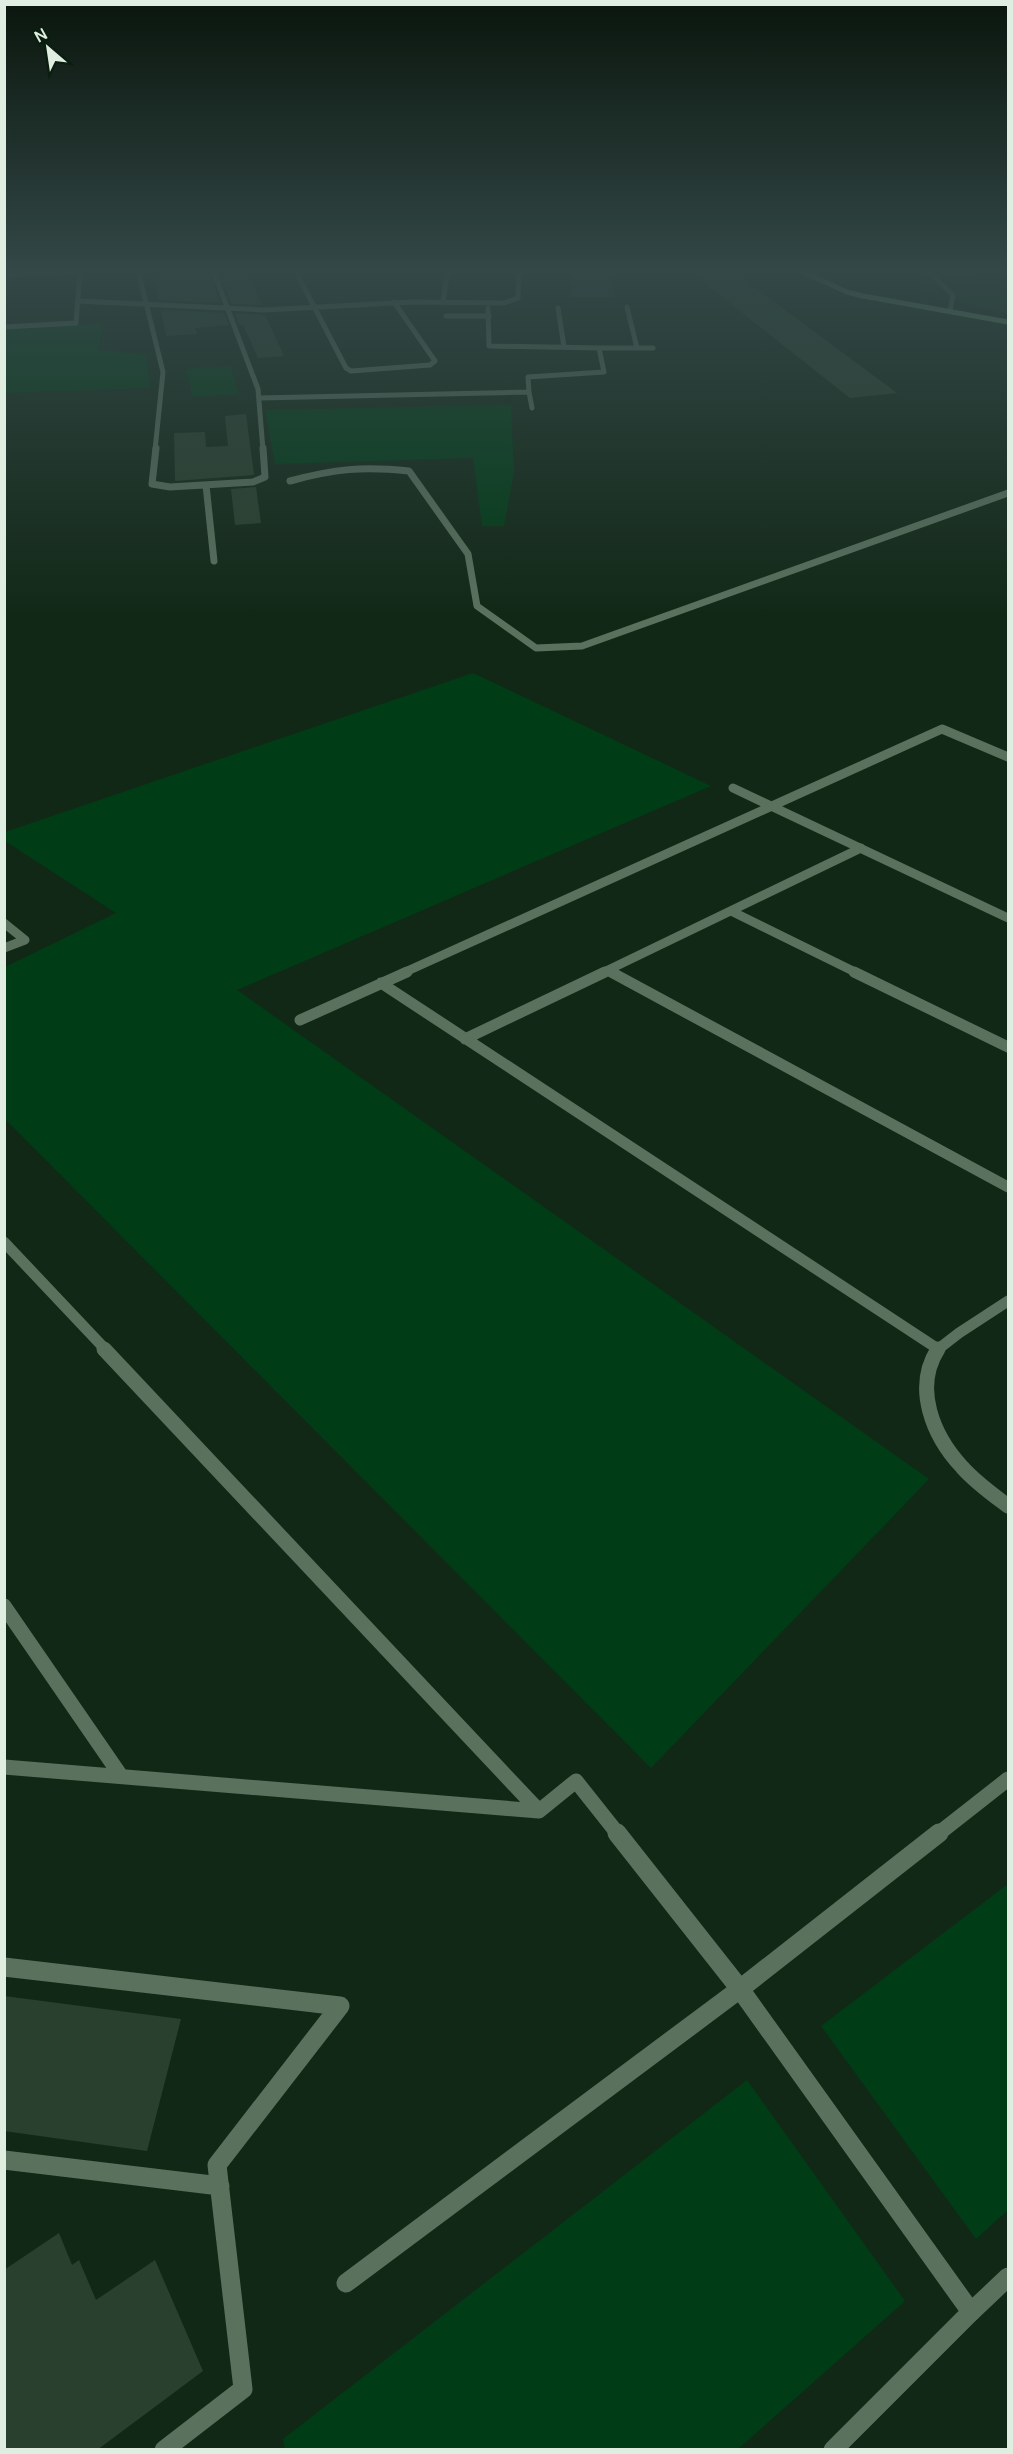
<svg xmlns="http://www.w3.org/2000/svg" width="1013" height="2454" font-family="Manrope,sans-serif">
<style>
.built{fill:#17331e}
.green{fill:#003c16}
.building{fill:#2a402e}
.lines{fill:none;stroke-linecap:round;stroke-linejoin:round}
.lane-far5{stroke:#5a715e;stroke-width:5}
.lane-far4{stroke:#5a715e;stroke-width:7}
.lane-far3{stroke:#5a715e;stroke-width:9}
.lane-far2{stroke:#5a715e;stroke-width:11}
.lane-far1{stroke:#5a715e;stroke-width:15}
.lane{stroke:#5a715e;stroke-width:19}
.street-far5{stroke:#5a715e;stroke-width:5}
.street-far4{stroke:#5a715e;stroke-width:7}
.street-far3{stroke:#5a715e;stroke-width:9}
.street-far2{stroke:#5a715e;stroke-width:11}
.street-far1{stroke:#5a715e;stroke-width:15}
.street{stroke:#5a715e;stroke-width:19}
.secondary{stroke:#799f80;stroke-width:5}
</style>
<rect width="100%" height="100%" fill="#122817"/>
<!-- built -->
<path class="built" d="M912,270H1008V314L920,292Z"/>
<!-- green -->
<path class="green" d="M960,270H1008V287Z
M102,324L99,350L146,355L150,388L5,393V329Z
M230,366L239,394L193,397L186,369Z
M511,405L514,472L504,526H482L473,458L275,464L265,410Z
M473,673L711,786L237,990L929,1479L651,1768L5,1119V967L116,913L5,841V832Z
M1008,1884V2210L976,2239L821,2026Z
M747,2080L905,2301L738,2449H285L283,2439Z"/>
<!-- building -->
<path class="building" d="M236,270H244L248,273L262,305L231,304L220,275Z
M688,270H731L897,393L850,398Z
M571,272H611L614,297H571Z
M210,275L220,303L159,300L154,278Z
M161,310L224,313L229,325L195,328L197,334L166,336Z
M235,313L265,315L284,356L258,358L243,325H239Z
M246,414L254,475L175,481L174,433L205,432L206,447L228,446L225,416Z
M256,487L261,523L235,525L231,489Z
M4,1996L181,2019L147,2151L4,2131Z
M59,2233L72,2265L79,2260L96,2300L155,2260L203,2371L97,2450H4V2270Z"/>
<g class="lines">
<!-- lane-far5 -->
<path class="lane-far5" d="M927,270L953,295L950,311"/>
<!-- lane-far4 -->
<path class="lane-far4" d="M290,481C334,469 363,466 409,471L468,554L477,606L536,648L582,646L1008,493"/>
<!-- lane-far3 -->
<path class="lane-far3" d="M733,788L1008,918
M731,911L857,973
M608,970L614,973
M403,973L942,729L1008,757
M602,973L861,848"/>
<!-- lane-far2 -->
<path class="lane-far2" d="M611,972L1008,1187
M854,972L1008,1047
M381,983L938,1349
M300,1020L407,972
M465,1039L605,972
M937,1350L959,1333L1008,1301"/>
<!-- lane-far1 -->
<path class="lane-far1" d="M938,1349C913,1388 933,1436 962,1467C975,1482 992,1494 1008,1506
M938,1834L1008,1779"/>
<!-- lane -->
<path class="lane" d="M4,1967L340,2006L217,2165L243,2389L164,2450
M4,2160L220,2186
M346,2283L740,1989L939,1833
M971,2312L1008,2277"/>
<!-- street-far5 -->
<path class="street-far5" d="M138,270L163,372L155,450
M213,270L258,389L263,450
M295,270L346,368L351,371L430,365L435,361L394,302
M4,275L80,271L76,323L4,327
M78,301L264,310L412,302L504,303L518,298L519,270
M443,302L448,270
M627,307L637,348
M488,308L489,346L599,348
M558,308L564,347
M446,316H489
M529,392L532,408
M259,398L529,392L528,377L604,372L599,348H653"/>
<!-- street-far4 -->
<path class="street-far4" d="M156,448L152,484L170,487L253,482L265,477L263,448
M206,485L214,561"/>
<!-- street-far3 -->
<path class="street-far3" d="M4,923L25,940L4,948"/>
<!-- street-far2 -->
<path class="street-far2" d="M4,1242L106,1350"/>
<!-- street-far1 -->
<path class="street-far1" d="M104,1349L539,1811
M4,1606L121,1776
M4,1767L539,1811L576,1781L618,1834"/>
<!-- street -->
<path class="street" d="M617,1833L740,1989L971,2312L833,2450"/>
<!-- secondary -->
<path class="secondary" d="M799,270L847,292L863,296L1008,322"/>
</g>
<!-- sky -->
<linearGradient id="sky" x2="0" y2="1"><stop stop-color="#0a160d"/><stop offset="0.44" stop-color="#334847"/><stop offset="1" stop-color="#334847" stop-opacity="0"/></linearGradient>
<rect width="1013" height="614" fill="url(#sky)"/>
<!-- border -->
<rect width="1013" height="2454" fill="none" stroke="#e0eee2" stroke-width="12"/>
<!-- north arrow -->
<g transform="translate(48 48) rotate(331)" stroke="#091e0e" stroke-width="4.5" paint-order="stroke">
<path d="M0-4.5L10 22L0 15L-10 22Z" fill="#e0eee2"/>
<text y="-9" font-size="16" font-weight="bold" text-anchor="middle" fill="#e0eee2">N</text>
</g>
</svg>
